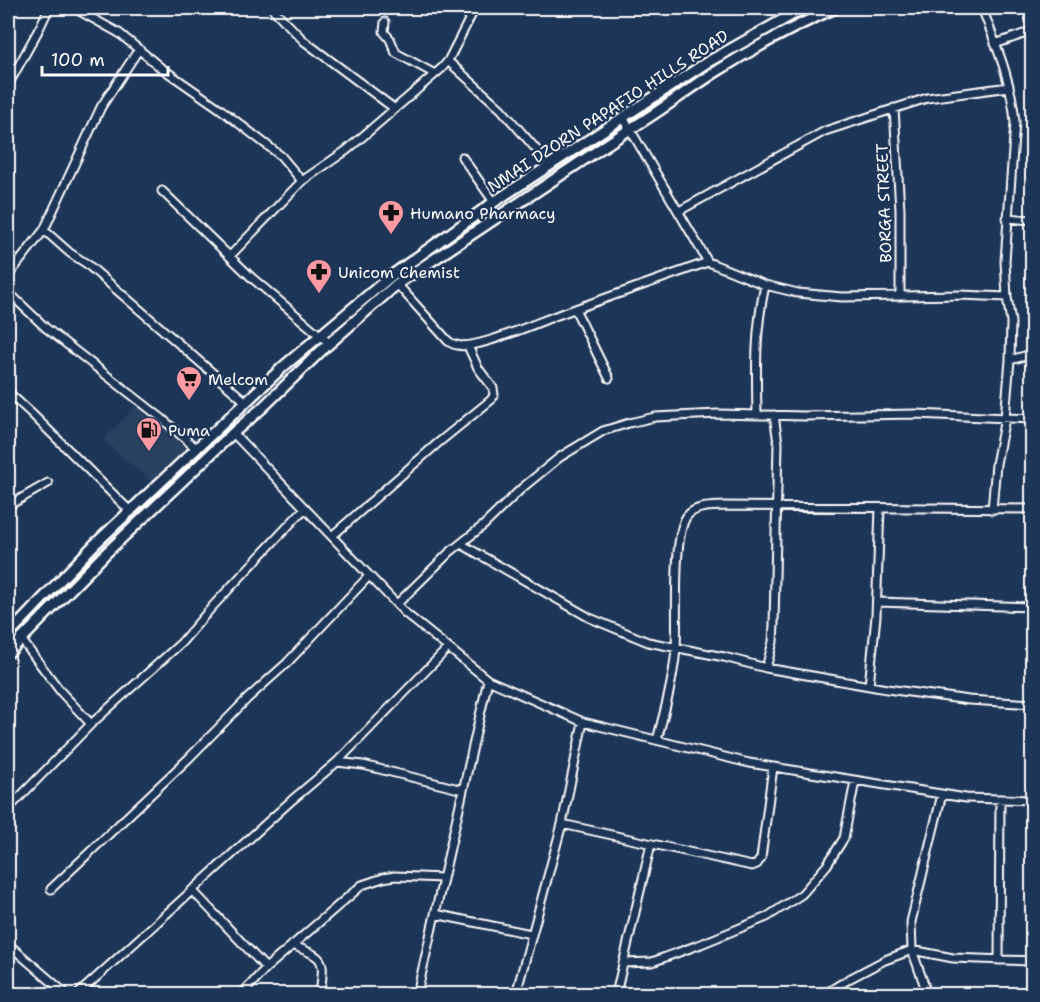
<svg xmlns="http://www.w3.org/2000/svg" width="1040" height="1002" font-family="'Shantell Sans',sans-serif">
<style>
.built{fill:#2a4161}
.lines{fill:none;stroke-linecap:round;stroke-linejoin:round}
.street-casing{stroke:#fff;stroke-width:11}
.secondary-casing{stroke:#fff;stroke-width:14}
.street{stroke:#1d3557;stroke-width:7}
.secondary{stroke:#1d3557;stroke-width:9}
.labels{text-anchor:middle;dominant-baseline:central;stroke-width:5;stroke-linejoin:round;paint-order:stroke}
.street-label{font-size:16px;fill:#fff;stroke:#1d3557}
.poi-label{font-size:16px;fill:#fff;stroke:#1d3557;text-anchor:start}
</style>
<rect width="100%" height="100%" fill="#1d3557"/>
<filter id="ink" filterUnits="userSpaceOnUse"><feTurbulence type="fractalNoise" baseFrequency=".0167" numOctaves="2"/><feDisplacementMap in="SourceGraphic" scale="12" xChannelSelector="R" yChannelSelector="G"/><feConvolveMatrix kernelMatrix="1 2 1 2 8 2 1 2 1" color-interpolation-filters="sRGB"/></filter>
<g filter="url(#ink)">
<!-- built -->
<path class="built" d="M136,406L190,451L154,484L103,440Z"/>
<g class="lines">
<defs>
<path id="street" d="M74,8L119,33L160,67L219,108L281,156L302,181
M272,8L304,41L395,109
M982,8C996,45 1012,82 1015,122L1005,261L1007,297L1011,322L1010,360L1005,418L996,464L992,510
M385,22L384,32L390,39L396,53L435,74
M995,44L1032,31
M448,61L501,109L550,165
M8,85L39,29L49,8
M894,108L900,210V296
M624,119L708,262L765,285L798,293L842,297L961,295L1007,297
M462,157L494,202
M162,191L252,278L329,343
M679,211L825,131L927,98L1009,87
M1007,218L1032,220
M44,230L70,253L87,264L246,402
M230,256L302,181L347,150L442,68L448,61L475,8
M8,276L44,230L101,107L139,49
M397,284L448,341C451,343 454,345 457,345C478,351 550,316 575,309L609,378
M8,292L46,328L160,417L197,449
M575,309L708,262
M1010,360L1032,354
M8,392L32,414L131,512
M757,414C756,367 755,332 765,285
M233,433L405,613L488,680L583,722L749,763L966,798L1032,800
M8,506L48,483
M332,536L438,443L491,400L494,395L493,388L478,368L468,346
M461,544L590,618L648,642L724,657L766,668L887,689L969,700L1032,704
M877,602L1032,607
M397,604L450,552L484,525L522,488L560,457L603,431L629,423L655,417L718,414L804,416L916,414L1032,419
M21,639L61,692L91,724
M766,668L773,642L774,624L778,443L774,415
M869,686L876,616L880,508
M657,740C665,710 673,681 676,649C678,621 672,536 687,516C696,505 714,507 726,506L1032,509
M337,762L448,648
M8,809L91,724L181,643L212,607L305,508
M562,824L752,866L757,864L761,858L773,767
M51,889L189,758L247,699L287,663L369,576
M192,890L266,968
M435,914L531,934
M8,944L66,994
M292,945C327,959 324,958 320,994
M999,960L1000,799
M623,963L652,962L701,944L767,917L802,894L827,865L844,838L855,781
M78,994L292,800L337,762L363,765L463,790
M242,994L266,968L362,885L383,878L395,876L443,878
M417,994L488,680
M516,994L562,824L583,722
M616,994L651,844
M825,994L849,979L885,960L912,950L953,958L1032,961
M926,994L924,984L912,950L911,922L942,794"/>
<path id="secondary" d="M8,635L94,545L284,366L391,276L494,202L706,63L804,8
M8,653L104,555L233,433L262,408L323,349L397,284L630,129C659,112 686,91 714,73C753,48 793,27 835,8"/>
</defs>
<!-- street casing -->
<use href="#street" class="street-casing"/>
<!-- secondary casing -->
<use href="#secondary" class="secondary-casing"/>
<!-- street -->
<use href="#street" class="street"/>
<!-- secondary -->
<use href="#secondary" class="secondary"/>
</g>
</g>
<!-- icons -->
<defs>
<symbol id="pharmacy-pin" viewBox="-11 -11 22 30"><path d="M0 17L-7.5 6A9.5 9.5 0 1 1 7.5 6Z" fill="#ff9aa2" stroke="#1d3557"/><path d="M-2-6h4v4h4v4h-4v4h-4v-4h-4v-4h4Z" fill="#111"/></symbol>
<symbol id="supermarket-pin" viewBox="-11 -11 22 30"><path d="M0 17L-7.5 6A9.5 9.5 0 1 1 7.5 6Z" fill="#ff9aa2" stroke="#1d3557"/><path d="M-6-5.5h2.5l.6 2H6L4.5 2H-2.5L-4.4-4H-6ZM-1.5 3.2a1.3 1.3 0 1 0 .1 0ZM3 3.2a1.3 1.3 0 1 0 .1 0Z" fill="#111"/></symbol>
<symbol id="fuel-pin" viewBox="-11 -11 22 30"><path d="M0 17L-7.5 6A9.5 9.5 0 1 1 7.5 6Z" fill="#ff9aa2" stroke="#1d3557"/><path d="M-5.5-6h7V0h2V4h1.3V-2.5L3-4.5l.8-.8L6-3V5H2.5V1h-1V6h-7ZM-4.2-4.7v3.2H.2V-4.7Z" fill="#111"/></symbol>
</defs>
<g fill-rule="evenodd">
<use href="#pharmacy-pin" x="376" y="198" width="30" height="40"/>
<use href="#pharmacy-pin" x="304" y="257" width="30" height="40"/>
<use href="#supermarket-pin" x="174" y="364" width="30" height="40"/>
<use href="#fuel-pin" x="134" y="415" width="30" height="40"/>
</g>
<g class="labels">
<!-- street labels -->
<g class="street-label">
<text transform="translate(608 111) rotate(-33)">NMAI DZORN PAPAFIO HILLS ROAD</text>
<text transform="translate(884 203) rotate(-92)">BORGA STREET</text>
</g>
<!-- poi labels -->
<g class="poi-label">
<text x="410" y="213">Humano Pharmacy</text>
<text x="338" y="272">Unicom Chemist</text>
<text x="208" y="379">Melcom</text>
<text x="168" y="430">Puma</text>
</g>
</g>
<!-- margin -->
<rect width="1040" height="1002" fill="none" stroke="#1d3557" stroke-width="30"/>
<rect x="15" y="15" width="1010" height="972" fill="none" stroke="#fff" stroke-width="2" filter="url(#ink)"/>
<!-- scale -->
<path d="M42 66v9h126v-9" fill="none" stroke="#ffffff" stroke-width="3"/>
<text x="51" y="66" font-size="18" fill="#ffffff" stroke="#1d3557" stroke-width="4.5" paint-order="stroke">100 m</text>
</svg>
